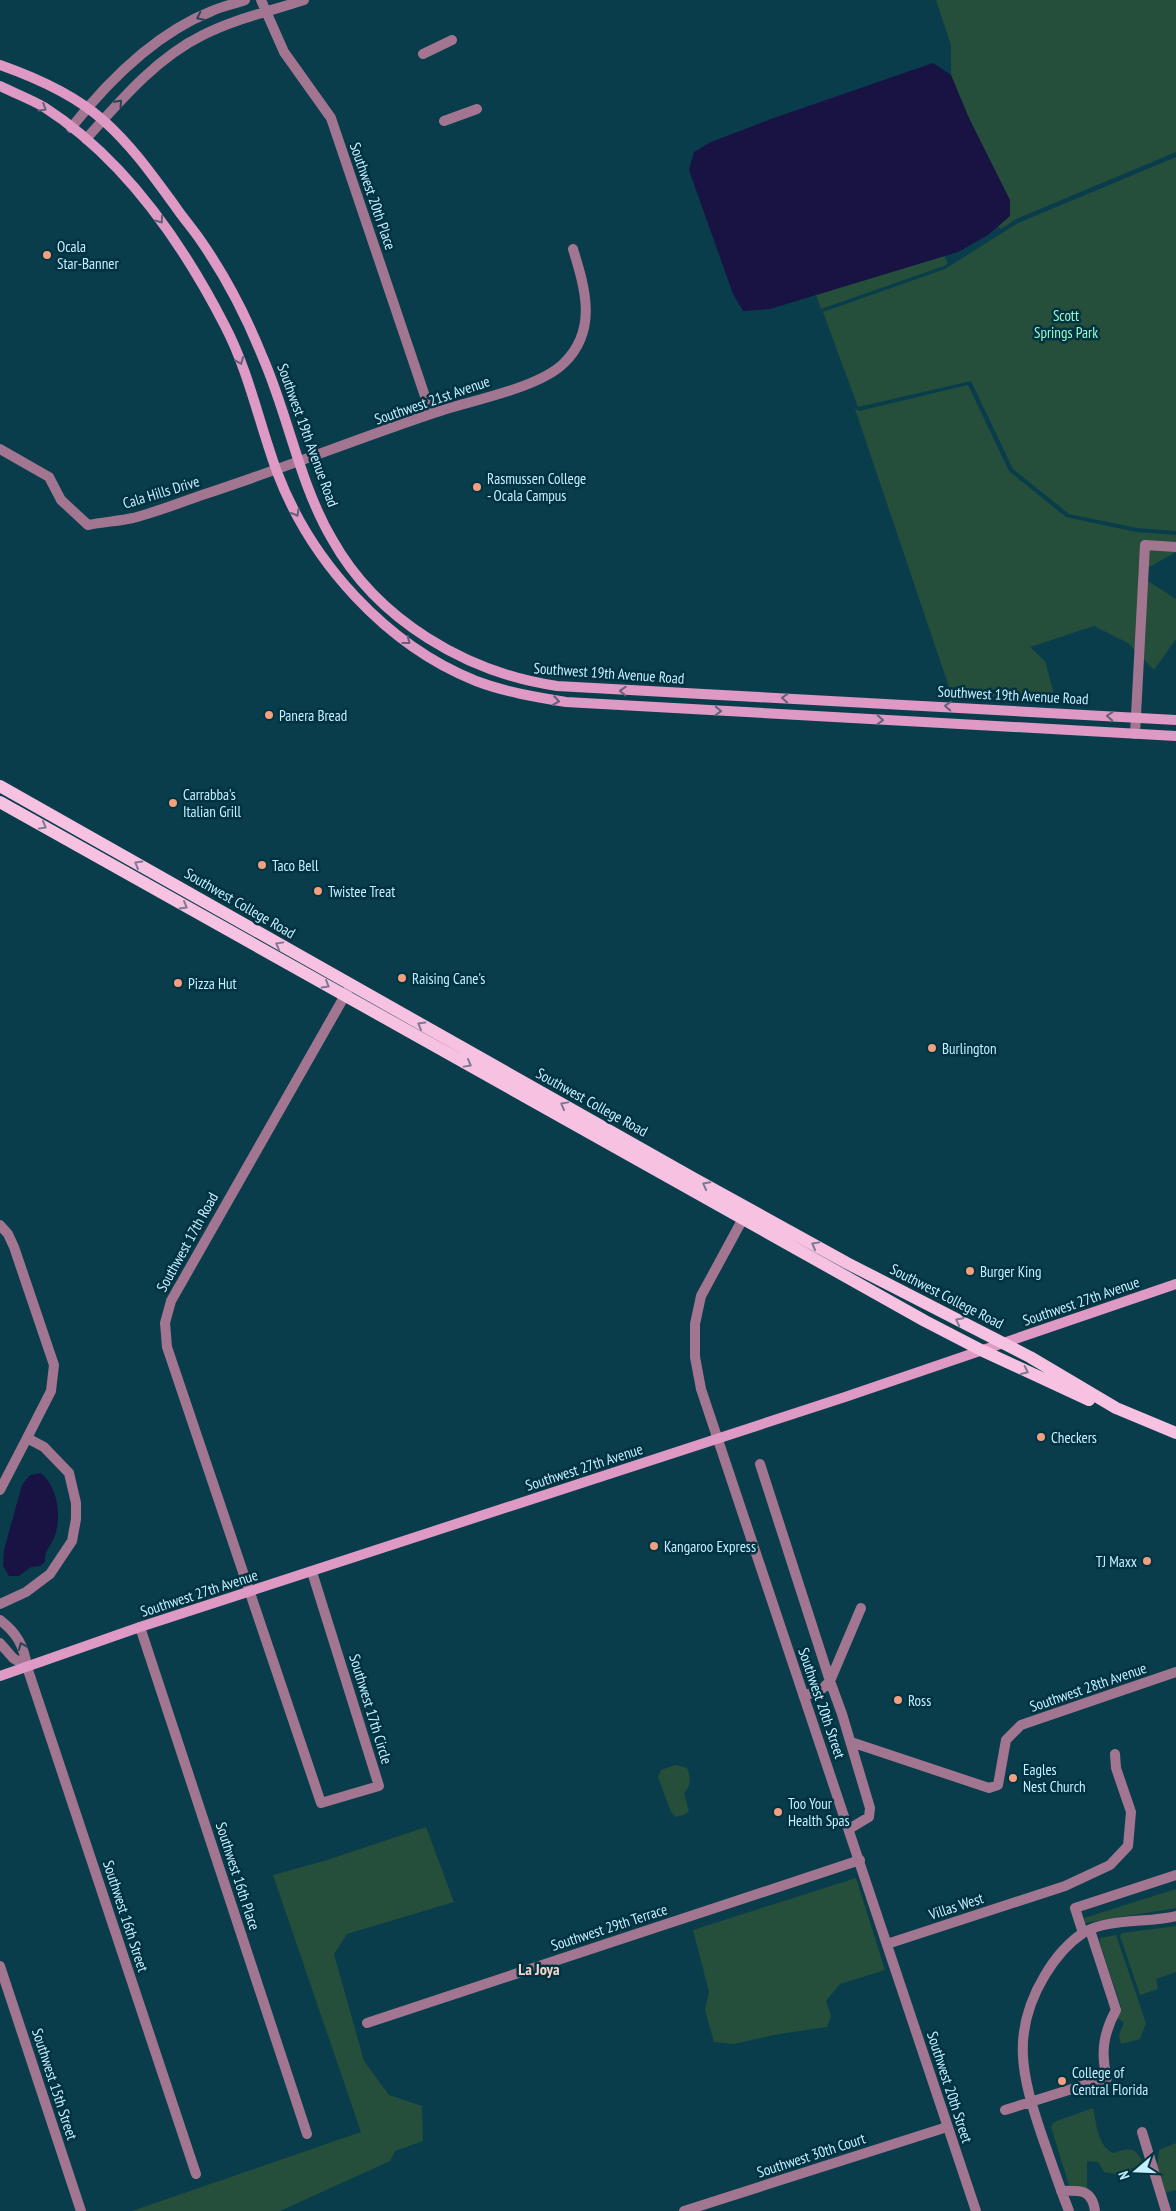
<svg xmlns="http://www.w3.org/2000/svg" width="1176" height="2211" font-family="'PT Sans Narrow',sans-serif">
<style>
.green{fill:#254f3b}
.water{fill:#181342}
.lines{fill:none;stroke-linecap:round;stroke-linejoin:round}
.minor{stroke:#a27691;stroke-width:10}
.tertiary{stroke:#a27691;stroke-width:10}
.secondary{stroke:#de99c4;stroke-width:10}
.primary{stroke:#f7c2e2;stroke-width:12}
.oneway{stroke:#284355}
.oneway2{stroke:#64607c}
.oneway3{stroke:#7c7a92}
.poi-dot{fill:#f2a080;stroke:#003241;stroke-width:2}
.labels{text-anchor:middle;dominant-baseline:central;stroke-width:5;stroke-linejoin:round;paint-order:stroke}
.street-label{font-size:15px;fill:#c6effe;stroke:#003241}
.poi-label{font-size:15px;fill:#c6effe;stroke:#003241;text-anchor:start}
.park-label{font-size:15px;fill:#99fbcb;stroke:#003241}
.neighbourhood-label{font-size:16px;font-weight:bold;fill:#f4d4c8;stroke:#003241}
</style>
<rect width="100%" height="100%" fill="#093d4b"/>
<!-- green -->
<path class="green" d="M936,0H1176V152L1016,219L1001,229L998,226L1010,216L951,75V45Z
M1176,157V531L1137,528L1069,514L1013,469L971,381L858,407L823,312L945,269L1018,223Z
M944,256L948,263L944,266L821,309L816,295Z
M968,385L1009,471L1066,517L1136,532L1176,535V552L1137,574L1176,599V639L1154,670L1128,643L1094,626L1030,647L1045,661L1056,701L953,699L855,409L859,411Z
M675,1765L687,1768C691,1778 691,1786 684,1793L689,1811L686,1814L676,1817L671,1812L658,1777L661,1770Z
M426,1827L454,1902L347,1934L334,1954L364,2061L389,2095L422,2106L423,2141L395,2151L390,2161L280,2211H132L361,2132L273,1875L324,1861Z
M856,1878L885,1970L840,1984L826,2001L831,2016L827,2027L779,2034L734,2044L714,2042L705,2010L709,1992L693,1930Z
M1176,1889V1908L1085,1923L1084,1918Z
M1176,1926V1972L1156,1979L1158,1989L1140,1995L1120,1936L1122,1933Z
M1116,1935L1146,2023L1140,2039L1121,2044L1119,2035L1124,2022L1117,2018L1121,2007L1100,1943V1938Z
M1093,2108C1096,2122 1098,2147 1113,2153C1135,2145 1138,2150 1146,2171L1131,2168L1132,2177L1104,2172L1098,2162L1087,2161V2190L1069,2185L1051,2127L1054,2122Z
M1176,2143V2190L1165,2193L1157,2167L1159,2150Z"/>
<!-- water -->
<path class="water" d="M933,63L951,75L968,116L1010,200V216L988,235L958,252L770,309L743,311L733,294L689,170L694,152L711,142L771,119Z
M41,1473C58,1487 63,1520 53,1540C49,1548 44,1552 45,1562L40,1566L31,1567L19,1576H9L3,1566L4,1550L22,1485L30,1475Z"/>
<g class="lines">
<!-- minor -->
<path class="minor" d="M261,0L284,52L331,118L431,414
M423,54L452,40
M444,121L477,109
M71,128C108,81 156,33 212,11C223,6 235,4 245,0
M86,139C120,101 156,58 203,35C234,19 271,11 304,0
M0,449L49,477L61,500L88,525C103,522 119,521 133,518C157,512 179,503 202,495C279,470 354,440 431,414C467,401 538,389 564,363C598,330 585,288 573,249
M1135,734L1145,545L1176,547
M0,1225L8,1234L14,1247L54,1365L51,1391L27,1438L44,1447L69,1473L76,1503V1519L72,1541L50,1574L26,1592L0,1604
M760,1464L830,1681L842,1714L870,1808L869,1817L849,1829
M0,1490L27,1438
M312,1572L379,1786L321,1803L167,1347L165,1323L171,1301L348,990
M0,1620C17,1633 24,1646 27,1667L196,2174
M140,1627L307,2134
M0,1643L13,1658L27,1667
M804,1696L822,1689L830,1681L861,1608
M851,1742L989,1788L998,1785L1006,1740L1021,1725L1176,1672
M1083,1933L1075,1908L1176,1875
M887,1944L1065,1886L1110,1865L1128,1846L1131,1812L1116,1768L1115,1754
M0,1966L81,2211
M367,2023L860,1860
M1005,2110L1107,2078C1100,2053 1104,2032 1116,2010L1090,1930
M1142,2132L1166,2211
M1061,2191C1079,2190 1092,2189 1095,2211
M684,2211L947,2127
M1069,2211C1059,2186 1051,2161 1042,2136C1022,2076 1010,2033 1045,1975C1054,1960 1068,1943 1083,1933C1107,1918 1148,1923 1176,1916"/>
<!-- tertiary -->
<path class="tertiary" d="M746,1213L701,1296L695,1324V1357L701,1389L976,2211"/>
<!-- secondary -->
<path class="secondary" d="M0,65C37,78 75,95 104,121C132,146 153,176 175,206C183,218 193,229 201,241C226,277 247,318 263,358C288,415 300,485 332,539C377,620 467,673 557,686L1176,720
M0,86C14,93 30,99 44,107C125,159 182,242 225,326C249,372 259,423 277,472C311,562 386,645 476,681C505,692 535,697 566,702L1176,736
M0,1676L140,1627L845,1397L1176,1284"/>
<!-- primary -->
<path class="primary" d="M0,786L693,1178L847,1263L1030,1357L1116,1408L1176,1433
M0,802L925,1321L981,1350L1089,1400"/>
</g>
<!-- one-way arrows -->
<defs><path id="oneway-chevron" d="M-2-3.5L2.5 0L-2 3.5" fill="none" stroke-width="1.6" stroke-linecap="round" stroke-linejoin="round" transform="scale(1.25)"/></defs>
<g class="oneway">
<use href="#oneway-chevron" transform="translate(200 17) rotate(154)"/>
<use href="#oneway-chevron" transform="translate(119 103) rotate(-47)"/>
<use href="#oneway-chevron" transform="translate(22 1646) rotate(-112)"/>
</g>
<g class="oneway2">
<use href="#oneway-chevron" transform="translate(43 108) rotate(32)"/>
<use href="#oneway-chevron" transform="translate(160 220) rotate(54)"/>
<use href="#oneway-chevron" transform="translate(240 361) rotate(68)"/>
<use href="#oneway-chevron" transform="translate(296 513) rotate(61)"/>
<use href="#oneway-chevron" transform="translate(407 641) rotate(38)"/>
<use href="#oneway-chevron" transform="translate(623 691) rotate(-177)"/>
<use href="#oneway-chevron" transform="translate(785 698) rotate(-177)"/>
<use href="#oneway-chevron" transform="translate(556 701) rotate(9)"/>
<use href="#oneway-chevron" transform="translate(948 706) rotate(-177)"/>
<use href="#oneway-chevron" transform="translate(718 711) rotate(3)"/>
<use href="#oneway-chevron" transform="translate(1110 716) rotate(-176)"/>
<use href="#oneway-chevron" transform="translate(880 720) rotate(3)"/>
</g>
<g class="oneway3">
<use href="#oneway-chevron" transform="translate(43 826) rotate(29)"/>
<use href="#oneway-chevron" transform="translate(138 864) rotate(-150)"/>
<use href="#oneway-chevron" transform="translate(184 906) rotate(30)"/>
<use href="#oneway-chevron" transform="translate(279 945) rotate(-151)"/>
<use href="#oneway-chevron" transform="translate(326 985) rotate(30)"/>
<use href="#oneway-chevron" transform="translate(421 1025) rotate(-150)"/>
<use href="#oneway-chevron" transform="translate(468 1064) rotate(29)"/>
<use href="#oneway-chevron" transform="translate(564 1105) rotate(-151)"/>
<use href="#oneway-chevron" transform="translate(706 1185) rotate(-152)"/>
<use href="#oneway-chevron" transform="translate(815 1245) rotate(-151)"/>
<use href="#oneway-chevron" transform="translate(959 1321) rotate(-153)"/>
<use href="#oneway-chevron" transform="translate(1025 1371) rotate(25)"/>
</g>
<!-- markers -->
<g class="poi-dot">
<circle cx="47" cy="255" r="5"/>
<circle cx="477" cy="487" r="5"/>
<circle cx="269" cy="715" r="5"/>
<circle cx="173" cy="803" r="5"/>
<circle cx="262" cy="865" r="5"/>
<circle cx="318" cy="891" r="5"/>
<circle cx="402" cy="978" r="5"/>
<circle cx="178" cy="983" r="5"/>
<circle cx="932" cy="1048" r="5"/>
<circle cx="970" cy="1271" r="5"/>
<circle cx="1041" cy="1437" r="5"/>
<circle cx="654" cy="1546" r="5"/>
<circle cx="1147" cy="1561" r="5"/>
<circle cx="898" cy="1700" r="5"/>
<circle cx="1013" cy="1778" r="5"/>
<circle cx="778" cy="1812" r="5"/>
<circle cx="1062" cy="2081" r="5"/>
</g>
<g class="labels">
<!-- street labels -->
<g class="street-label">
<text transform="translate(373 196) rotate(71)">Southwest 20th Place</text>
<text transform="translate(432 400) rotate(-19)">Southwest 21st Avenue</text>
<text transform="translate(308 435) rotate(70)">Southwest 19th Avenue Road</text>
<text transform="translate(161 492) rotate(-17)">Cala Hills Drive</text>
<text transform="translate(609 673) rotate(4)">Southwest 19th Avenue Road</text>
<text transform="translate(1013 695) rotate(3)">Southwest 19th Avenue Road</text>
<text transform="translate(240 903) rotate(30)">Southwest College Road</text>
<text transform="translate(592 1102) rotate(29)">Southwest College Road</text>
<text transform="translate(187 1242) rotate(-61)">Southwest 17th Road</text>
<text transform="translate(947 1296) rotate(27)">Southwest College Road</text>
<text transform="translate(1081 1301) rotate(-19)">Southwest 27th Avenue</text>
<text transform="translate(584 1467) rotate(-18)">Southwest 27th Avenue</text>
<text transform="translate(199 1593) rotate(-18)">Southwest 27th Avenue</text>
<text transform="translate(1088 1687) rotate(-19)">Southwest 28th Avenue</text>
<text transform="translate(822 1703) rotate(71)">Southwest 20th Street</text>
<text transform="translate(371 1709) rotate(73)">Southwest 17th Circle</text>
<text transform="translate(238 1876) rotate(72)">Southwest 16th Place</text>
<text transform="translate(956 1906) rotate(-18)">Villas West</text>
<text transform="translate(126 1916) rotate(72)">Southwest 16th Street</text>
<text transform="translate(609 1927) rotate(-18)">Southwest 29th Terrace</text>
<text transform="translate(55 2084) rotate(72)">Southwest 15th Street</text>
<text transform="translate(950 2087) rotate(72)">Southwest 20th Street</text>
<text transform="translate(811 2155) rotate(-18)">Southwest 30th Court</text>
</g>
<!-- poi labels -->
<g class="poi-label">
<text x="57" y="246">Ocala<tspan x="57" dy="17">Star-Banner</tspan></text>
<text x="487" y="478">Rasmussen College<tspan x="487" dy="17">- Ocala Campus</tspan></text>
<text x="279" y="715">Panera Bread</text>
<text x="183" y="794">Carrabba's<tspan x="183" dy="17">Italian Grill</tspan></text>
<text x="272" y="865">Taco Bell</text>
<text x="328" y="891">Twistee Treat</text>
<text x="412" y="978">Raising Cane's</text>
<text x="188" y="983">Pizza Hut</text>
<text x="942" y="1048">Burlington</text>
<text x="980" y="1271">Burger King</text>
<text x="1051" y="1437">Checkers</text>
<text x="664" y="1546">Kangaroo Express</text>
<text x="1137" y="1561" text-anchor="end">TJ Maxx</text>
<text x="908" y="1700">Ross</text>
<text x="1023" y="1769">Eagles<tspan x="1023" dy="17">Nest Church</tspan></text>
<text x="788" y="1803">Too Your<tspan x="788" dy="17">Health Spas</tspan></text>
<text x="1072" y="2072">College of<tspan x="1072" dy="17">Central Florida</tspan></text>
</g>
<!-- park labels -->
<g class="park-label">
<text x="1066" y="315">Scott<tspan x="1066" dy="17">Springs Park</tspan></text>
</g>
<!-- neighbourhood labels -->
<g class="neighbourhood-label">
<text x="539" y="1969">La Joya</text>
</g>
</g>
<!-- north arrow -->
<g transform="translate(1136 2171) rotate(251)" stroke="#003241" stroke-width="4" paint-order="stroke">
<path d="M0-4L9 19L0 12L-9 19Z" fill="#c6effe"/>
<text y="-8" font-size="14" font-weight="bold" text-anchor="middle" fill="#c6effe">N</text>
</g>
</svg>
